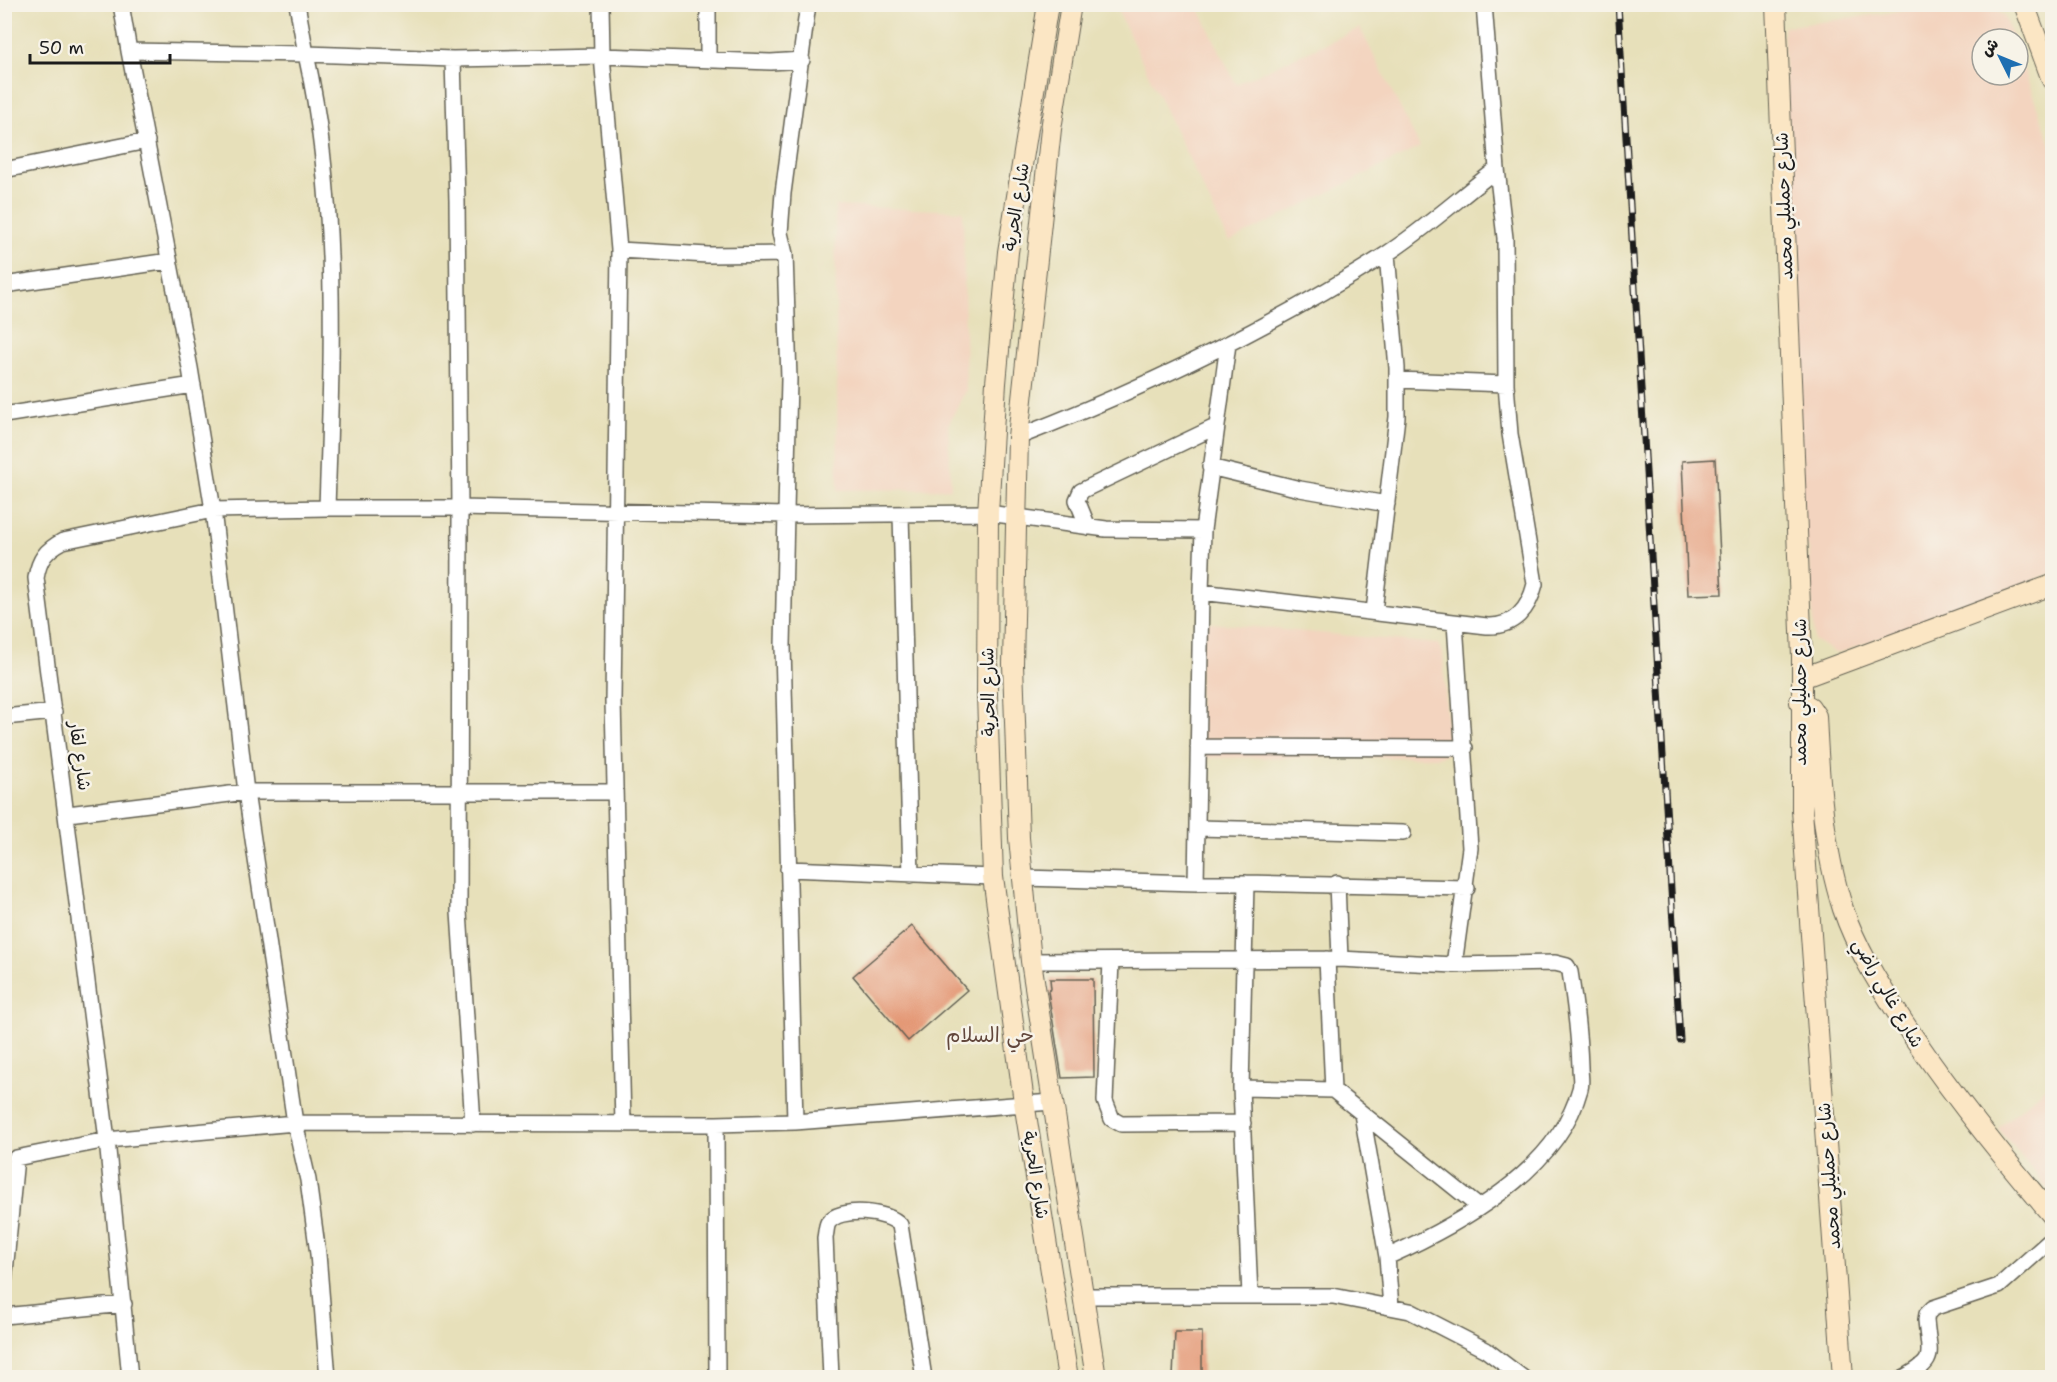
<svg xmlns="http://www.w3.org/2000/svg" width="2057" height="1382" font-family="'Shantell Sans','Playpen Sans Arabic',sans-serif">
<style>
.built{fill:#f3d4bf}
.building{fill:#e49876}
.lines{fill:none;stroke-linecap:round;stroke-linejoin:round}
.street-casing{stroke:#636153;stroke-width:18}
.secondary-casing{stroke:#636153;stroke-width:22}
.street{stroke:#fff;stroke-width:15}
.secondary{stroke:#fbe6c4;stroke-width:20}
.rail-casing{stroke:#1c1c1c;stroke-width:7}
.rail{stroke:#f7f3e8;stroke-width:4.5;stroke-dasharray:14;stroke-linecap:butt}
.labels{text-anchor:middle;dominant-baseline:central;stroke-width:5;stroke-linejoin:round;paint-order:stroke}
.street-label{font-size:18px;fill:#1c1c1c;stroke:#f7f3e8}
.neighbourhood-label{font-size:20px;fill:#62473c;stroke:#f7f3e8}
</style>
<rect width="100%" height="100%" fill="#f7f3e8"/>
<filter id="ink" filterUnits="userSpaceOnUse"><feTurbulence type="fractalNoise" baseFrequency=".0167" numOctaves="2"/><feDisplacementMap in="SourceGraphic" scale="12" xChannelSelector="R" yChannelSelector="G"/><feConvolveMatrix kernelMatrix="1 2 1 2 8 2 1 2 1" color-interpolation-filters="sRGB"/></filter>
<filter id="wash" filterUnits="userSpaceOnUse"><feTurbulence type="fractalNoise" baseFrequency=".008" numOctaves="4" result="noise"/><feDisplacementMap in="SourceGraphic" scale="24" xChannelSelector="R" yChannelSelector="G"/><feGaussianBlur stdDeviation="1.35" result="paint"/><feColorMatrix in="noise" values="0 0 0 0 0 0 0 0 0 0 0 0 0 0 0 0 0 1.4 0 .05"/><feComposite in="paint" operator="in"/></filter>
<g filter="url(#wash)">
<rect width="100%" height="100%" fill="#e7e0ba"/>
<!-- built -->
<path class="built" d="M1115,5H1197L1236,84L1360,28L1420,147L1229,242Z
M1948,5H1989L2004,16L2013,39H1982V75H2018V54L2052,147V573L1837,654L1814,640L1809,550L1803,538L1783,27Z
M835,206L963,211L966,390L948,425L951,489L838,490Z
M1200,622L1438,644L1443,654L1449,753L1438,757L1198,758Z
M2052,1082V1194L1998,1128Z"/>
<g id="blocks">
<!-- building -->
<path class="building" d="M1715,459L1722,594L1688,595L1682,461Z
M912,926L967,990L908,1041L853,976Z
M1050,979H1093L1094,1077L1062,1078L1048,991L1051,989Z
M1175,1332H1202V1377H1173Z"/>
</g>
</g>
<g filter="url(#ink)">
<use href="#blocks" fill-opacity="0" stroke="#636153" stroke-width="1.5"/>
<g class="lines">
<defs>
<path id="street" d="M121,4L129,51L306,54L297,4
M601,4L602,56L619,250L613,701L623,1124
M129,51L190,368L213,510L246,792L295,1123L716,1124L795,1122L1052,1102
M708,58V4
M453,59L457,201L460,508L459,912L473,1124
M4,170L147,141
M619,250L708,255L785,254
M4,285L169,261
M1397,380L1506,384
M4,415L193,385
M1018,437C1145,388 1269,328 1385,255C1424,230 1460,197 1497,169L1484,4
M1210,467L1300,489L1387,504
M327,508C332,356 339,203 306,54L453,59L602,56L771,62L802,60
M901,515L911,875
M1088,527L1077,500L1081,491L1215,427
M1203,530L1201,592L1487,626C1514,627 1529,609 1535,584L1510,434L1506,384L1505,238L1497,169
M1374,611L1397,417V368L1387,254
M4,717L54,712
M1198,747L1465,748
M68,814L246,792H615
M1197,828L1403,833
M788,869L993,877
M1024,878L1196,883L1201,592
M1246,883L1467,888
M1337,883L1340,959
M1031,961L1340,959L1454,965L1470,848L1455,623
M1111,961L1105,1101L1112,1119L1121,1124L1243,1123
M1241,1088L1333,1090L1327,959
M1333,1090L1479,1207
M1362,1114L1387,1257C1458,1225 1558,1171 1580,1089C1582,1083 1580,1074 1580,1067C1579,1035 1575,1003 1570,972L1567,966L1555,963L1454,965
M795,1122L783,646L789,379L785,254L780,233L783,193L808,4
M716,1124L717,1378
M1387,1257L1391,1307
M4,1282L16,1158L107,1140L36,578C39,559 46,550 63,541L213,510L327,508H460L785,515L988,513L1106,529L1203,530L1228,344
M1084,1296H1250L1241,1088L1246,883H1196
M1250,1296H1333L1410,1311L1486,1350L1523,1378
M4,1316L124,1304
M130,1378L107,1140L295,1123L308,1180L318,1254L328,1378
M831,1378L825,1238C826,1234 826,1227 828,1223C839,1206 889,1211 900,1225L924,1378
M1903,1378C1938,1359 1929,1357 1926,1320L1927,1314L1933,1308L1999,1286L2052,1239"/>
<path id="secondary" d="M1048,4L1008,252L996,383L988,513L987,695L993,877L1024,1102L1068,1378
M1071,4L1051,129L1018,437L1013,664L1019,838L1031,961L1096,1378
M1776,4L1802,656V810L1843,1378
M2024,4L2052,80
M1802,678L2052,585
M1800,702L1810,707L1816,716C1819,780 1823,847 1843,909C1856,947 1878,983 1900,1017C1946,1087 1998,1152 2052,1215"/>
</defs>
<!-- street casing -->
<use href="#street" class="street-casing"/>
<!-- secondary casing -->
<use href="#secondary" class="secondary-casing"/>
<!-- street -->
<use href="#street" class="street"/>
<!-- secondary -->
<use href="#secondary" class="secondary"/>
<defs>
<path id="rail" d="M1618,4L1680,1040"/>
</defs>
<!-- rail casing -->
<use href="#rail" class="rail-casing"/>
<!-- rail -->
<use href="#rail" class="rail"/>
</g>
</g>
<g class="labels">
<!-- street labels -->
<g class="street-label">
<text transform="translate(1784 206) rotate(-92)">شارع حمليلي محمد</text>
<text transform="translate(1016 207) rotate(-81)">شارع الحرية</text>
<text transform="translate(988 692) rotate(-91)">شارع الحرية</text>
<text transform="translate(1800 692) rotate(-90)">شارع حمليلي محمد</text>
<text transform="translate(80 756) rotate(82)">شارع لقار</text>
<text transform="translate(1888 993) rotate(60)">شارع غالي راضي</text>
<text transform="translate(1036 1175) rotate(81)">شارع الحرية</text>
<text transform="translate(1829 1176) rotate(-94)">شارع حمليلي محمد</text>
</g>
<!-- neighbourhood labels -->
<g class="neighbourhood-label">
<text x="990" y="1035">حي السلام</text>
</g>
</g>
<!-- margin -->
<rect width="2057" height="1382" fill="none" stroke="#f7f3e8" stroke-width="24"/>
<!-- north arrow -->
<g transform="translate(2000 57) rotate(313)"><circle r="28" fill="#f7f3e8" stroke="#9f9d96" stroke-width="1.5"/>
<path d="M0-4.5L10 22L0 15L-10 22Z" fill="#1f6fb2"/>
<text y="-9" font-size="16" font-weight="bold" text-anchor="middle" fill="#1c1c1c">ش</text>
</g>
<!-- scale -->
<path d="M30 54v9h140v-9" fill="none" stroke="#1c1c1c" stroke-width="3"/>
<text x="39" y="54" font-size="18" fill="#1c1c1c" stroke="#f7f3e8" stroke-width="4.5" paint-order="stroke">50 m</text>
</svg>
